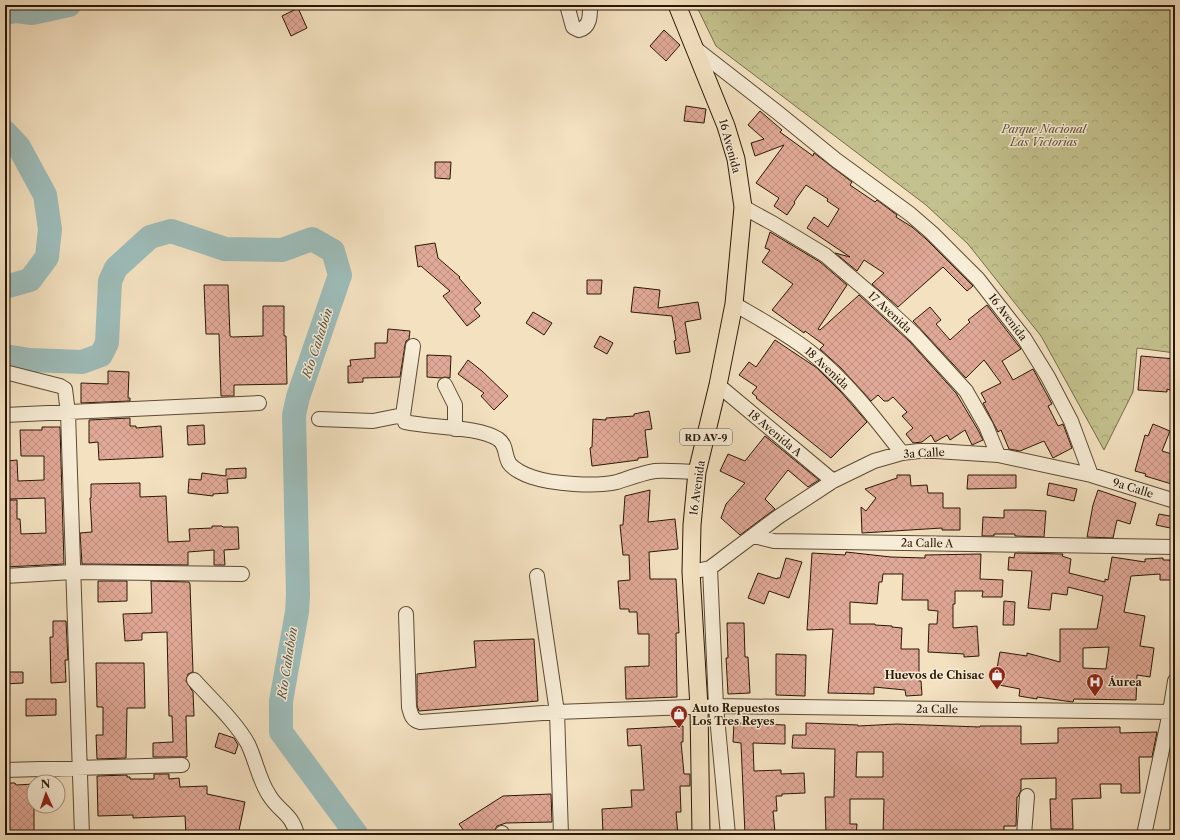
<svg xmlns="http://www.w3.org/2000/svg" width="1180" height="840" font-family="'Libre Caslon Text',serif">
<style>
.forest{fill:url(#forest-crowns);stroke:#766c4a}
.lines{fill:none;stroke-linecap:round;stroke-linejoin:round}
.river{stroke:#9dbcb9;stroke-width:24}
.building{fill:url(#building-cross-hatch);stroke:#2a1706;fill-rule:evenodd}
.minor-casing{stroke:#5c4a34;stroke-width:16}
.major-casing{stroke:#2a1706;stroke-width:19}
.minor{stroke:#f7ecd6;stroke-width:14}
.major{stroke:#f3e1c0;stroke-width:17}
.labels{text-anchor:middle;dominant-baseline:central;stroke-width:3;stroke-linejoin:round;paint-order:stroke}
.shield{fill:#f7ecd6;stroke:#685744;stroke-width:1}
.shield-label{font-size:10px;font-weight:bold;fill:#2a1706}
.park-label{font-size:11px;font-style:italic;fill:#605235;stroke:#f7ecd6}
.street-label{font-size:11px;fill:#2a1706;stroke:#f7ecd6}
.poi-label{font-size:11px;font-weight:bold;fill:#2a1706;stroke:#f7ecd6;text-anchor:start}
.water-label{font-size:12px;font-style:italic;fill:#525145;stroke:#f7ecd6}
</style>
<defs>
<pattern id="forest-crowns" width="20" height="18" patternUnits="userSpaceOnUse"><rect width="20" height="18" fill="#c3c18d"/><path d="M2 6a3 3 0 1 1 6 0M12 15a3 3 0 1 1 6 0" fill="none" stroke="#a8a578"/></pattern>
<pattern id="building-cross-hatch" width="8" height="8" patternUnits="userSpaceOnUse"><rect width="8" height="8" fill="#e0a896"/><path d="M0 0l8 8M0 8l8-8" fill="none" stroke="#c09080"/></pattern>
</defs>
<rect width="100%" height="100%" fill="#f3e1c0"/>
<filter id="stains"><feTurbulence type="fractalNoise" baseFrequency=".005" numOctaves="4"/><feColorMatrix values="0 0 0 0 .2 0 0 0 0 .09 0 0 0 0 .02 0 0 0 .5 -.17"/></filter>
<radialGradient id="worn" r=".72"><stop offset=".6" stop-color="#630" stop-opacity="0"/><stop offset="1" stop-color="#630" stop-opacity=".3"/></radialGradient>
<!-- forest -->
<path class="forest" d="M696,5H1175V353L1137,348L1133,392L1104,450L1041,336L968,244L926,205L716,46Z"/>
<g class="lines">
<!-- river -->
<path class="river" d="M5,13L17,11L32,13L69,5
M5,132L19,147L45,195L50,229L47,257L30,280L5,287
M5,356L30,360L82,362L101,355L107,343L110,281L116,268L150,237L171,231L225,249L282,250L312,239L333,251L340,275L298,397L294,415L298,595L297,612L281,701V732L357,835"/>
</g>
<!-- building -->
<path class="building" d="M298,8L307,28L291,36L282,16Z
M664,30L680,45L666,61L650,46Z
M686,106L706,109L704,123L684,121Z
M760,111L782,130L780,132L813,156L814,153L852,182L850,185L875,202L877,200L897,215L896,217L912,227L926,239L973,286L967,291L943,267L898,307L872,284L884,273L864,260L857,271L835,253L850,257L807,228L814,217L828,227L839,209L827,201L828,199L806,185L794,202L795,203L787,215L774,206L779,198L756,183L784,145L755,156L751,143L764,139L748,125Z
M435,162H451L450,179L435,178Z
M770,232L820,262L847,285L818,329L820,330L859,295L909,341L956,393L978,430L983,440L972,445L965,430L950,440L947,435L935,442L931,435L922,442L913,443L906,434L913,428L902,416L907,412L893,397L888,401H884L878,395L871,401L841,368L820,349L824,345L805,331L804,333L772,310L793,284L762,262L770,250L765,248Z
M435,243L438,258L460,277L459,278L481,303L474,309L480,316L467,326L443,296L450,291L421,266L418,267L415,246Z
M587,280H602L601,294H587Z
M204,285H228L230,336L232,337L263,336V306H284V336H286L287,384L234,385V396H221L219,334H206Z
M634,287L660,290L658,308L698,302L701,319L685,322L690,352L676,354L674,341L676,340L672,316L631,312Z
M987,305L1021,349L1002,361L1013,380L1033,369L1052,404L1048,406L1058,426L1063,424L1072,448L1053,458L1044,441L1020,451L1009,449L1001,430L998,432L983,403L986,402L981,393L1001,383L984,360L966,378L913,321L930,307L941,320L936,324L950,340L970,322L968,320Z
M533,312L552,323L544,335L526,323Z
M388,329L410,331L409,339L406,341L405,345L400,377L363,378V382L348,383V366H351L350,360L375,358V343H387Z
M600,336L613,343L607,354L594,347Z
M775,340L817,368L841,392L867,422L831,458L756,398L757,397L752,393L757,387L739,375L749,362L756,367Z
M427,355L451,356L450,378L445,377L441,378L427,377Z
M1141,356L1175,359V392L1167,389V392L1138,390Z
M468,360L482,371L508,396L494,410L481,396L484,393L458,374Z
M108,371L129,372L128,398H130V401L81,403V383L108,384Z
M649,411L652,429L645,430L648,457L638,458V460L592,466L590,448L592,447L593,419L606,420V418L634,416V414Z
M130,418V426H136V428L161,426L163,457L99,460L98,442L89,443V420Z
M1153,424L1170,431L1162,451L1172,454L1171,459L1175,461V485L1145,476L1146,474L1135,471L1145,435L1148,436Z
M204,425L205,444L188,445L187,426Z
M42,427H60L64,564L5,567V500H17V519H20L21,534L46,533L45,498L9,499L7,461L17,460L18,481L44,480V456H21L20,430H42Z
M765,436L819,480L808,487L788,470L765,499L775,509L740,535L721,518L726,504L745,483L720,471L728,454L745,461Z
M246,468V478L227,479L228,493L213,494V496L188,493L189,479L201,480L202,473L226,476V469Z
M897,475H910L911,486L927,485L928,493H943V508H960V530H942V528L862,533L861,507L866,511L876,498L865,489L897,478Z
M968,475H1016V488L967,489Z
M140,483V497L166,496L168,542L190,541L189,529L212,528V526H222L223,527H238L239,549L224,550L225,565H214V550L188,552V565L82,564L80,533L92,532L90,498H91V484Z
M1049,483L1077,489L1074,501L1047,495Z
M650,490L648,522L675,519L678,549L649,552L650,579H676L679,633H676L677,697L626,699L625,667L649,666V634H638L637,612H629V609H620L618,581L630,580L629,555H623L620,525H623L625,496Z
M1098,490L1136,503L1130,524L1117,520L1113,538L1087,537L1093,505Z
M1004,510H1029L1046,511L1044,537L1015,536V534H994V536H982L983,517L1004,518Z
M1159,514L1175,517V529L1156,525Z
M846,552L891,557L925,558V555L981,554L980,579L1003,580L1002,597H982L983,591H955V604H953V628L977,626L979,656L964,657V654L928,652L929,624H937L938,611L928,610V600H902L903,574H883L882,582H879L877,604L850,602V624H875V625L892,626V627L902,628L901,649H919V681H921L922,695L906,696L905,690L874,687V694L828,693L833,629L807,630L812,553L845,555Z
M1015,553L1063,554L1062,556L1071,559L1069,573L1105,582V579L1108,580L1112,557L1145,562V559L1163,558V560H1170V562H1175V574H1171V580H1160V574L1131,576L1124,612L1145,616L1140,646L1154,648L1150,677L1137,675L1136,700L1074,699L1073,702L1037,697V699L1019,696L1020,689L994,684L1000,652L1027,656V653L1060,662V629H1097L1103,596L1068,587L1067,595L1052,593L1050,610L1028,608L1032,571L1008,570L1009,557L1014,558ZM1109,647L1106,669L1083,668V648Z
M786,558L802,562L789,598L769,591L764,604L748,598L758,573L777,579V578H780Z
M98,581H127V601L98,602Z
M151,581L189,582L190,584L193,672L188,674L186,681L193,692L194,716H186L187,757H153V743L173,742L172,716H169L167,632L142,633V640L125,641L123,614L152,613Z
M1004,601L1015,602L1014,625H1003Z
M53,621H66L68,660H65L66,682L51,683L50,637H53Z
M727,623H744L745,657H748L750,693L728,694L726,658H728Z
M534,639L538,701L419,711L417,706V674L476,667L474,641Z
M776,654L806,655L805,696L776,695Z
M96,663H144L145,708H127L126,758L97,759L96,735H103V707H97Z
M5,672H23V683L5,684Z
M26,699H56V715L26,716Z
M734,723L785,725V744L753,743L754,771L781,770V774L804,773L805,793L782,794V796H776L777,811H773L775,832L745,834L741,743L733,742Z
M806,723L858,725V726L897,724L980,727V726H1021V744L1058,743V728L1120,727V733L1157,732L1152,757H1139L1140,793H1121V784H1100L1101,798L1072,799L1073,829H1051L1050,799H1056V778L1021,779V790L1018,797H1017L1016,826H1004V835H883L884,799H850V824H857L856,835H826L825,797H834L835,749L792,748L793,735H806ZM857,752H883V777H856Z
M683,726V742H681L684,774H690V786H680L681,812H676L678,835H603L602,809L632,807L631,790H644L641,745L628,746L627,729Z
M219,733L234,738L238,745L235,754L215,747Z
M154,774H169V779L179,778L180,787L207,786V794L245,802L238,835H186L185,816L133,818V815L98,816L97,776L127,775V777H130V779H154Z
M5,783H15L16,785L34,784V835H18V831L5,832Z
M551,794L552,822L506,823L497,826L494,832L490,835H467L459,824L503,796Z"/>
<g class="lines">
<defs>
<path id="minor" d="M567,5L573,27L579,30C591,27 590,14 590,5
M696,49L777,112L836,160L910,214L932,233L978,279L1024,338L1048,377L1071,421L1091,475
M743,207L774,224L825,255L872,295L915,335L966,391L986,426L998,455
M734,304C760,319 786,333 809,351C845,379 874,417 902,453
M413,346L403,415L405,422C431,428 477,426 498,439C507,445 504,454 509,463C513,469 525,475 532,477C552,484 596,487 617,482C629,478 642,473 655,471C669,470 683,472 697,472
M5,372L60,386L65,389L68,413L82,835
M445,385L455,405V429
M718,385L833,481
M5,415L259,403
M319,419L373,421L403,415
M754,536L774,541L1175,547
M710,568L716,706L728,835
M691,572L710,568L778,517L833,481L874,461L902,453L919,451H936L998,455L1091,475L1175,501
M5,576L73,572L242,574
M537,576L557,712L561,835
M406,614L409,707C411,715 412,720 420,722L557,712L716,706L1175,712
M194,680C211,699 236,722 248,744C256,761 259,780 269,795C279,812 292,813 297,835
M5,770L182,765
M502,833V835
M1024,835L1027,796
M1144,835L1170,712L1175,681"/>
<path id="major" d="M677,5L726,126L736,159L743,207L734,304L718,385L697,472L692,525L691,572L699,707L701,835"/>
</defs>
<!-- minor casing -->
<use href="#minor" class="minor-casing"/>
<!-- major casing -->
<use href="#major" class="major-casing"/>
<!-- minor -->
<use href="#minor" class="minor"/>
<!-- major -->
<use href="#major" class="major"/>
</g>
<!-- icons -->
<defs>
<symbol id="shop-pin" viewBox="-11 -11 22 30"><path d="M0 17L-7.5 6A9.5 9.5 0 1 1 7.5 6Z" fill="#8f2418" stroke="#f7ecd6"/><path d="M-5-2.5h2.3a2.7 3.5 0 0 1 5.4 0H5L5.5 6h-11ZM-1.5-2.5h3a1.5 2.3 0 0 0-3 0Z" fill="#fff"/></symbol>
<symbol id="hospital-pin" viewBox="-11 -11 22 30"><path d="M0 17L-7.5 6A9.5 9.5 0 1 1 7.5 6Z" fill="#8f2418" stroke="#f7ecd6"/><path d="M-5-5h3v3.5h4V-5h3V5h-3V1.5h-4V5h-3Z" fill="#fff"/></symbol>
</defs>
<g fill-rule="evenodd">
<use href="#shop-pin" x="987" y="665" width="20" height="27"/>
<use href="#hospital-pin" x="1085" y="672" width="20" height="27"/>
<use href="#shop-pin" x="669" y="704" width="20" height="27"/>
</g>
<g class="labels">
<!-- shield labels -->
<rect class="shield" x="680" y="429" width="52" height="16" rx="3"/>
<g class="shield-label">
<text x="706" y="437">RD AV-9</text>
</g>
<!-- park labels -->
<g class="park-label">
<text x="1044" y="129">Parque Nacional<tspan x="1044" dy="13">Las Victorias</tspan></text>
</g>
<!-- street labels -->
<g class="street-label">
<text transform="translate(730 146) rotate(75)">16 Avenida</text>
<text transform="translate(890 312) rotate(43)">17 Avenida</text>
<text transform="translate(1008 317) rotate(53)">16 Avenida</text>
<text transform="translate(827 368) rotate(43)">18 Avenida</text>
<text transform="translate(775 433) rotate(40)">18 Avenida A</text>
<text transform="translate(924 453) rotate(-3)">3a Calle</text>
<text transform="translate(697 488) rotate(-82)">16 Avenida</text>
<text transform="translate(1133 488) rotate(17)">9a Calle</text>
<text transform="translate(927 543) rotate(1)">2a Calle A</text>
<text transform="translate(937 709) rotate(1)">2a Calle</text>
</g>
<!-- poi labels -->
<g class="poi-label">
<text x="984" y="675" text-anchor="end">Huevos de Chisac</text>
<text x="1108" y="682">Áurea</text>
<text x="692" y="708">Auto Repuestos<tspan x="692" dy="13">Los Tres Reyes</tspan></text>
</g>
<!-- water labels -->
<g class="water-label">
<text transform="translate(317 343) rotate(-72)">Río Cahabón</text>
<text transform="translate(287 663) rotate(-81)">Río Cahabón</text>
</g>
</g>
<!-- margin -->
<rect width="1180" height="840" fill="none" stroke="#f3e1c0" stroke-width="20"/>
<rect x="6" y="6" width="1168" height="828" fill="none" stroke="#2a1706" stroke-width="2"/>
<rect x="10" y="10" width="1160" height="820" fill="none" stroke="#2a1706"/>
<!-- north arrow -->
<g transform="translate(46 794) rotate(357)"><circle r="19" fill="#f7ecd6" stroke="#a59783"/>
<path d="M0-3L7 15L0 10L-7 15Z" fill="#8f2418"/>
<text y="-6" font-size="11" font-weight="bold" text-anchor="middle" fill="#2a1706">N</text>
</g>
<rect width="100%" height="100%" filter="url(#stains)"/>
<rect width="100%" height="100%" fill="url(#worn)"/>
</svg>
